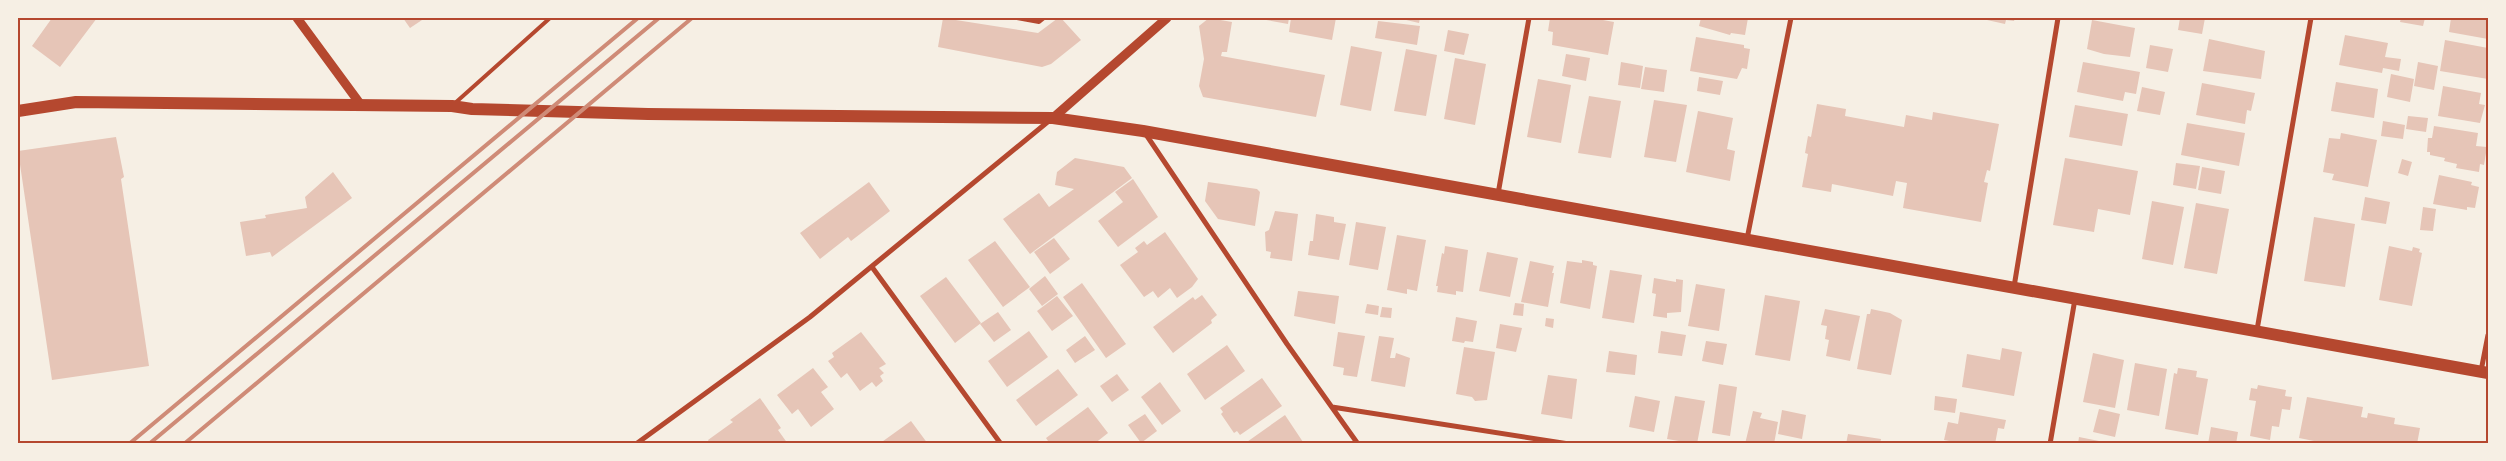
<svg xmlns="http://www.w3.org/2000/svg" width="2506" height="461" font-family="Roboto,sans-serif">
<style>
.building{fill:#e6c5b7}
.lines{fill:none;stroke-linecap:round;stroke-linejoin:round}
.service{stroke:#b5482f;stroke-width:4}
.minor{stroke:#b5482f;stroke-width:5}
.tertiary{stroke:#b5482f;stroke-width:9}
.primary{stroke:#b5482f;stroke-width:12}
.rail{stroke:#cf8b77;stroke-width:4}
.neatline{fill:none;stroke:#b5482f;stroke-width:2}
</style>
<rect width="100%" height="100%" fill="#f6efe4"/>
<!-- building -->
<path class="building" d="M52,18H97L60,67L32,46Z
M403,18H425L410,28Z
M943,18L1038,33L1058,18H1061L1081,40L1051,64L1042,67L938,47Z
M1209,18L1232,22L1227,52H1222L1221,56L1325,75L1316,117L1203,97L1199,86L1204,59L1199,26Z
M1255,18H1289L1288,24Z
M1291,18H1336L1332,40L1289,32Z
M1402,18H1420L1419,23L1402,19Z
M1550,18H1592L1614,22L1608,55L1552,45L1553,32L1548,31Z
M1701,18H1748L1745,35L1731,33L1730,35L1699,26Z
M1978,18H2015L2014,21L2006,20L2005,24Z
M2180,18H2205L2202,34L2178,30Z
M2401,18H2425L2423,26L2400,22Z
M2451,18H2488V39L2449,32Z
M2092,20L2135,28L2130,57L2104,54L2087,49Z
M1378,21L1420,26L1417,45L1375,38Z
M1448,30L1469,34L1464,55L1444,51Z
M2345,35L2388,43L2385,57L2401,59L2399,71L2383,68L2382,73L2339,65Z
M1696,37L1744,45V48L1750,49L1747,69L1742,68L1737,79L1690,71Z
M2209,39L2265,51L2261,79L2203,71Z
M2445,40L2488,48V79L2440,71Z
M2150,45L2173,49L2168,72L2146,68Z
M1351,46L1382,52L1371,111L1340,105Z
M1406,49L1437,55L1426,116L1394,111Z
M1566,54L1590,58L1586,81L1562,76Z
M1455,58L1486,64L1475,125L1444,119Z
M1621,62L1643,66L1640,88L1618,85Z
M2083,62L2140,72L2136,94L2125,92L2123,101L2077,92Z
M2418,62L2438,66L2434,90L2414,86Z
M1645,67L1667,70L1664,92L1641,89Z
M2391,74L2414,79L2410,102L2387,97Z
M1699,77L1723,81L1720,95L1697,91Z
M1538,79L1571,85L1561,143L1527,137Z
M2336,82L2378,89L2374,118L2331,111Z
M2202,83L2255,93L2251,111L2247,110L2245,124L2196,115Z
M2443,86L2481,93L2479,104L2485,105L2480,123L2438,116Z
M2142,87L2165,92L2160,115L2137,111Z
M1589,96L1621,101L1611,158L1578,153Z
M1654,100L1687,105L1676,162L1644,157Z
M1817,104L1846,109L1845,116L1904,127L1906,115L1932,120L1933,112L1999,124L1990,171L1987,170L1984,182L1988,183L1981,222L1903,208L1907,183L1896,181L1893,196L1832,184L1831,192L1802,187L1808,154L1805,153L1808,136L1811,137Z
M2075,105L2128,114L2122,146L2069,137Z
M1698,111L1733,118L1727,149L1735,151L1730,181L1686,172Z
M2408,116L2428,118L2426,132L2406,129Z
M2383,121L2405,125L2403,139L2381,136Z
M2187,123L2245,133L2239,166L2181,155Z
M2434,126L2478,133L2476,146L2487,147L2484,165L2480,164L2479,172L2456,168L2457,164L2444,161L2445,158L2430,155V152H2427L2428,138H2432Z
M2341,133L2377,140L2368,187L2332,180L2334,174L2323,172L2329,138L2340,139Z
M116,137L124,177L121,179L149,366L52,380L18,151Z
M1075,158L1124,167L1132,178L1030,254L1003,219L1039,193L1049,207L1074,189L1055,185L1057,172Z
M2065,158L2138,171L2130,215L2098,209L2094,232L2053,225Z
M2402,159L2412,162L2408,176L2398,173Z
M2176,163L2200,166L2196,189L2173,185Z
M2202,167L2225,171L2221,194L2198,190Z
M333,172L352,198L272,257L270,252L246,256L240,222L266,218L265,215L307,208L305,197Z
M2439,175L2472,182L2471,185L2479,187L2475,208L2467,207V210L2433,204Z
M1133,179L1158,217L1118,247L1098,221L1123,202L1115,192Z
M869,182L890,211L851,241L848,237L820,259L800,233Z
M1208,182L1257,189L1260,192L1255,226L1218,219L1205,201Z
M2365,197L2390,202L2386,224L2361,220Z
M2152,201L2184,207L2173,265L2142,259Z
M2196,203L2229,209L2217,274L2184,268Z
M2423,207L2436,209L2433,231L2420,230Z
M1275,211L1298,214L1292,261L1270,258L1271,252L1266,251L1265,232L1269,230Z
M1316,214L1334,217V222L1346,224L1339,260L1308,255L1310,241H1313Z
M2314,217L2355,224L2345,287L2304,281Z
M1356,222L1386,227L1378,270L1349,265Z
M1165,232L1198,279L1192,287L1177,298L1170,288L1158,298L1153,291L1144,297L1120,265L1138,252L1135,248L1144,241L1147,245Z
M1397,235L1426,240L1417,291L1407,289V294L1387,290Z
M1054,238L1070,259L1050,274L1034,252Z
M995,241L1030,287L1003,307L968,260Z
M1445,246L1468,250L1463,292L1456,291V295L1437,292L1438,286H1436L1442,253L1444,254Z
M2389,246L2412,251L2413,247L2420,249L2419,252L2422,253L2412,306L2379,300Z
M1487,252L1518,258L1510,297L1479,291Z
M1582,260L1593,262V265L1597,266L1590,309L1560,303L1567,261L1582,263Z
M1530,261L1554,266L1552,273H1554L1548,307L1521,302Z
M1610,270L1642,275L1634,323L1602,318Z
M1045,276L1058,294L1042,306L1029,289Z
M946,277L981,323L955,343L920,296Z
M1654,278L1676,282V279L1683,280L1681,312L1667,313V318L1653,316L1656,294L1652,293Z
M1082,283L1126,344L1106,358L1063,297Z
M1696,284L1725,289L1719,331L1688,326Z
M1298,291L1339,296L1335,324L1294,316Z
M1202,295L1217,315L1211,320L1212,323L1173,353L1153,327L1193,297L1195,300Z
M1765,295L1800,301L1790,361L1755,355Z
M1057,296L1073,316L1052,331L1037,311Z
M1515,303L1524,304L1523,316L1513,315Z
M1367,304L1379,306L1378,315L1365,313Z
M1382,307L1392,308L1391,318L1380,317Z
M1825,309L1860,316L1850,361L1826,356L1829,340L1825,339L1827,326L1821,325Z
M1871,309L1890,313L1902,320L1891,375L1857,369L1867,314H1870Z
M998,312L1011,330L994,342L980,324Z
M1456,317L1477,321L1473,342L1465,341L1464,343L1452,341Z
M1546,318L1554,319L1553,328L1545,326Z
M1500,324L1522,328L1516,352L1496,348Z
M1029,331L1048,357L1007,387L988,361Z
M1661,331L1686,335L1682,356L1658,353Z
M861,332L886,364L879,368L884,373L880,376L883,381L876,387L872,382L860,391L847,373L841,378L828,361L834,357L832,353Z
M1338,332L1365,336L1357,377L1343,375L1344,368L1333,366Z
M1085,336L1095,350L1075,363L1066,350Z
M1379,336L1394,338L1390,358H1395L1396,353L1410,358L1405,387L1371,381Z
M1706,341L1727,344L1723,365L1702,361Z
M1227,345L1245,371L1205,400L1187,374Z
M1464,347L1495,352L1487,400L1475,401L1472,397L1456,394Z
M2002,348L2022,352L2014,396L1962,387L1967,354L2000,360Z
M1609,351L1637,355L1635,375L1606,372Z
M2093,353L2124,360L2115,408L2083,402Z
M2135,363L2167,369L2159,416L2127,410Z
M813,368L828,387L821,392L834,409L811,427L798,409L792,414L777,395Z
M2178,368L2197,371L2196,377L2208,379L2198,435L2165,429L2174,373L2177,374Z
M1058,369L1078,395L1036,426L1016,400Z
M1117,374L1129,390L1112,402L1100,386Z
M1548,375L1577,379L1572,419L1541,414Z
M1262,378L1282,406L1240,435L1237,431L1234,433L1221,414L1223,412L1220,408Z
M1160,382L1181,411L1162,425L1141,397Z
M1719,384L1737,387L1730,436L1712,433Z
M2258,385L2286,390L2285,396L2292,397L2290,410L2282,409L2279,427L2272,426L2270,440L2250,436L2256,401L2249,400L2251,388L2257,389Z
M1635,396L1660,401L1654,432L1629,427Z
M1675,396L1705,401L1697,444L1667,439Z
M1935,396L1957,399L1955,413L1934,410Z
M2307,397L2363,407L2361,417L2367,418L2368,413L2395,418L2394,424L2420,428L2417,444H2329L2299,438Z
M760,398L781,428L778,430L788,444H710L708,440L733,422L730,420Z
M1088,407L1108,433L1094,444H1050L1046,438Z
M2099,409L2120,414L2115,437L2093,432Z
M1782,410L1806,415L1802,439L1778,434Z
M1753,411L1762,413L1760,418L1778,422L1774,444H1745Z
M1960,412L2006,420L2004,429L1998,428L1995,444H1965L1944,440L1948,422L1958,424Z
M1145,414L1157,431L1141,443L1128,425Z
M1285,415L1303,442L1244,444Z
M911,421L928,444H879Z
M2211,427L2238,432L2236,444H2208Z
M1848,434L1881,439L1880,444H1846Z
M2079,437L2109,443V444H2078Z"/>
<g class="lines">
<!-- service -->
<path class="service" d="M1017,18L1039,22L1044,18
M454,104L550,18"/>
<!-- minor -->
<path class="minor" d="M1145,133L1287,344L1358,444
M1498,194L1529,18
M1747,239L1791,18
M872,267L1001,444
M2014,287L2058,18
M2257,330L2311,18
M2481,371L2488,335
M1332,407L1569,444
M636,444L810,317L1050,120
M2050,444L2075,299"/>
<!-- tertiary -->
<path class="tertiary" d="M297,18L361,105
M1053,118L1167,18"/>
<!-- primary -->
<path class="primary" d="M18,111L76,102L452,106L472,109L648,114L1053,118L1143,131L2488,373"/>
<!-- rail -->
<path class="rail" d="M129,444L638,18
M149,444L659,18
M184,444L692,18"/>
</g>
<!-- border -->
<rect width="2506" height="461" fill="none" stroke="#f6efe4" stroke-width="38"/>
<rect x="19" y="19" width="2468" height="423" class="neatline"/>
</svg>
